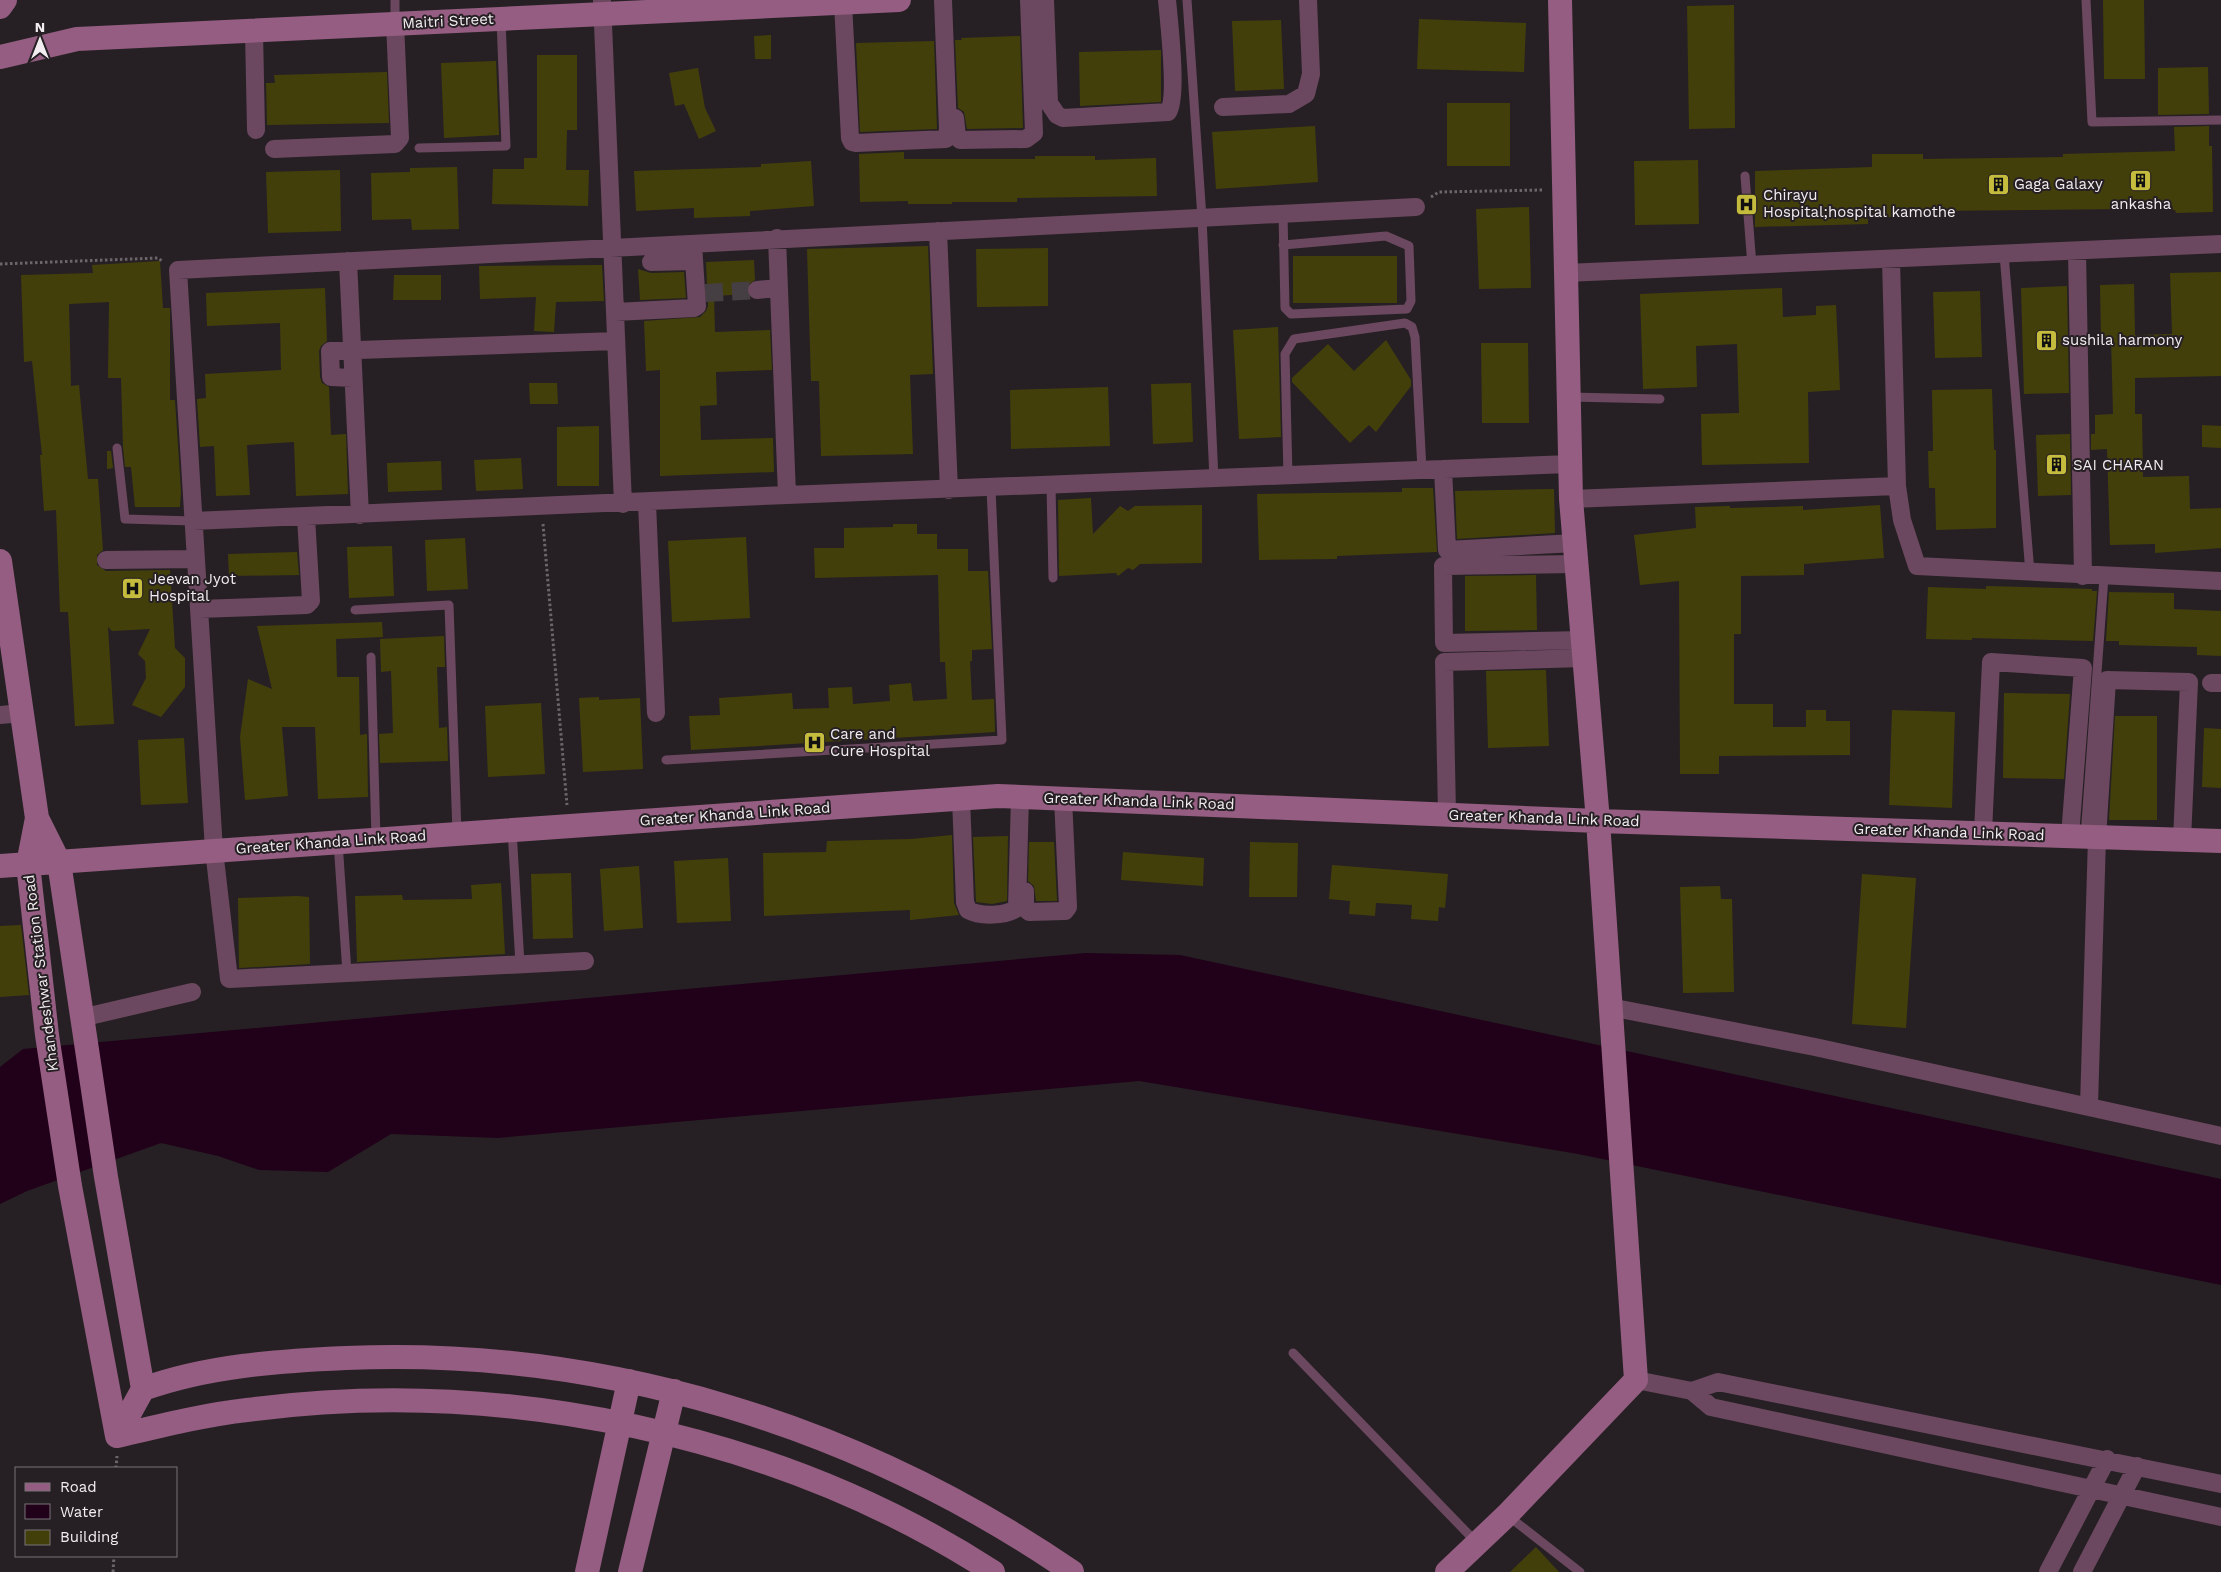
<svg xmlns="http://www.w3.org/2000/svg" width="2221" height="1572" font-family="'Work Sans',sans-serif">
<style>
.water{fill:#210119}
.building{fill:#433f0b}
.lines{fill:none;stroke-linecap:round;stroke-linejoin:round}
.street-tunnel{stroke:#453f43;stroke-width:18;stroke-dasharray:18 9;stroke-linecap:butt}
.path{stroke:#6c666a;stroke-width:3;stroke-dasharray:2.5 2.5;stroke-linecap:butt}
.lane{stroke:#6b485f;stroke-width:9}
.street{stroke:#6b485f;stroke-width:18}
.secondary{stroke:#945d81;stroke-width:24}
.labels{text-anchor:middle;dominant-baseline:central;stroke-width:4;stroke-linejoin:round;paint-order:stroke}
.street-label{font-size:15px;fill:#f2edf0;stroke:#262024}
.poi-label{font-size:15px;fill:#f2edf0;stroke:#262024;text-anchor:start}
</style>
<rect width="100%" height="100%" fill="#262024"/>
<!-- water -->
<path class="water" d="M1086,953L1180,955L2221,1179V1285L1578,1154L1139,1081L498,1138L391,1134L328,1172L259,1170L218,1156L161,1143L27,1191L0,1204V1067L23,1049Z"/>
<!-- building -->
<path class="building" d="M2103,0H2144L2145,79H2104Z
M1734,5L1735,128L1689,129L1687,6Z
M1419,19L1526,23L1524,72L1417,69Z
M1281,20L1284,89L1235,91L1232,21Z
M771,35V59H755L754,36Z
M1020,36L1023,128L967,129L964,112L958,108L955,40H962L961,38Z
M934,41L937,129L860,132L856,43Z
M1161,50V102L1080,106L1079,52Z
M537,55H577V130H567L566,170H589L588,206L492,204L493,169H524V158H537Z
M496,61L499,135L444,138L441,63Z
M2208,67L2209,114L2158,115V68Z
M698,68L705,108L716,131L699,139L684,104L675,106L669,73Z
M387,72L389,123L267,125L266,83H275L274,75Z
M1447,103H1510V166H1447Z
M1315,126L1318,182L1216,189L1212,132Z
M2209,126V146H2212L2213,212L2176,213L2175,210L2122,209L1923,211V217H1868V224L1755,227V171L1872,167V154H1923V159L2063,157V154L2175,151L2174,127Z
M904,152V159H1035V156H1095V160L1156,158L1157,196L1017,198V202H952V204H908V201L860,202L859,154Z
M1698,160L1699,224L1635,225L1634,161Z
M811,161L814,206L750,211V216L694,218V208L636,211L634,171L761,167V164Z
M457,167L459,229L412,230L411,219L372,220L371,173L410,172V168Z
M340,170L341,231L268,233L266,172Z
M1529,207L1531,288L1479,289L1476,209Z
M928,246L933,374L910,375L913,454L821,456L819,381H811L807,249Z
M1048,248V306L977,307L976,249Z
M1293,256H1397V303H1293Z
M754,260L755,280L748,285V294L714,296L715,332L770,330L772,370L716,372L717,405L700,406L701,440L773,438L774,472L660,476V370L646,371L644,321L700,317L706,311L708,306L706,262Z
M160,261L163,308H170V400H175L181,492L180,507H135L131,467H125L123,447L121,378H108L109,302L69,304L71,386L79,385L88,479H98L103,550L97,555V565L106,571L170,570L175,648L185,658V687L161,717L132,705L146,678L145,661L138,654L150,629L112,631L108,627L114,724L75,726L68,612H60L56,510L44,511L40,455H42L32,361L24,362L21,275L93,273L92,265Z
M602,265L604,301L556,302L554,332L534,331L536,297L480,299L479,266Z
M638,269L651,273L684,272L686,298L640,300Z
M2221,272V376L2135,378V414H2142L2143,477L2189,476L2190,509L2221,508V548L2155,553V544L2110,545L2107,449L2091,450V434H2095V415L2113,414L2111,339H2101L2100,285L2134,284L2135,335L2172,334L2170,273Z
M394,275H441V300H393Z
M2067,286L2069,393L2024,394L2021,288Z
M325,288L327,341L321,346L319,351L320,377L322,383L329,387L331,435L346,434L348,494L296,496L294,442L247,445L250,495L216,496L214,446L200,447L197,399L206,398L205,374L281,370L280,323L207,326L206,293Z
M1782,288L1783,317L1816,315V306L1836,305L1840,390L1808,392L1809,463L1702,465L1701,414L1739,413L1737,344L1696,346L1697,387L1643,389L1640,294Z
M1980,291L1982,357L1935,358L1933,292Z
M1278,327L1281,437L1239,439L1233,330Z
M1386,340L1411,380V386L1376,432L1369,425L1350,443L1292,382V378L1328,344L1354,371Z
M1481,343H1528L1529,423H1482Z
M529,383H557L558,404H530Z
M1191,383L1193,442L1153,444L1151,384Z
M1108,387L1110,446L1011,449L1010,390Z
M1992,389L1994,450H1996V528L1936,530L1935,488H1929L1928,451H1933L1932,390Z
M2202,425L2221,426V448L2202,447Z
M599,426V486H557V427Z
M2070,434L2071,495L2038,496L2036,435Z
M107,451H111L113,468L107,469Z
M521,458L523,489L476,491L474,460Z
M441,461L442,490L388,492L387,463Z
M1402,488H1433L1437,552L1337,556V559L1259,560L1257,494L1402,492Z
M1554,489L1555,533L1457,539L1455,491Z
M1091,498L1093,534L1120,506L1128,511L1135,506L1202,505V563L1140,564L1133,570L1128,568L1118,576L1116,573L1059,576L1058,500Z
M1880,505L1884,558L1804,564V575L1741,576V634H1734V704H1773V727H1806V710H1826V721H1850V755L1719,756V774H1680L1679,581L1640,585L1634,535L1696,528L1695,507L1730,506V508L1803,506V510Z
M893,524H917V534H937V549H968V571H988L992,649L972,650V661H970L972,700L994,699L995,732L691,750L689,716L720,715L719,698L792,693L793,709L829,708L828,688L852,687L853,704L890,701L889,685L911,683L913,701L947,699L945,662H940L938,575L815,578L814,548H844V528L893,527Z
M746,537L750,618L672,622L668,541Z
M465,538L468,589L427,591L425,540Z
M392,546L394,596L349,598L347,547Z
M297,552L299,575L229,576L228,554Z
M1536,575L1537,630L1465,631V576Z
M1986,586L2092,589V591H2097L2093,641L1972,638V640L1926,639L1928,587L1986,589Z
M2109,592L2174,593V609L2221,611V656L2197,655V647L2119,645V641H2106Z
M382,622L383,637L336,639L337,677H359L360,735L367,734L368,797L318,799L315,727H282L288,796L245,800L240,737L248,679L272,689L257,626Z
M444,636L445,667H437L439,728L447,727L448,761L380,763L379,734L393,733L391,671L381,672L380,639Z
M1546,670L1549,746L1488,748L1486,671Z
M2004,693L2070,694L2064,779L2003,778Z
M599,697V700L640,698L643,769L583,772L579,698Z
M541,703L545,774L488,777L485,706Z
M1892,710L1955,712L1952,808L1889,805Z
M2115,716H2157V820H2109Z
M2204,728L2221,729V788L2202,787Z
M184,738L188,803L141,805L138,740Z
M952,835L954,903L959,915L910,920V910L764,916L763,853L826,852L827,841L911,839Z
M1008,836L1007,901L992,904L976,902L973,837Z
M1029,842H1054L1057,901H1036L1034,886L1028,881Z
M1250,842L1298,843L1297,897H1249Z
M1123,852L1204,858L1203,886L1121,880Z
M728,858L731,921L677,923L674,861Z
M1332,865L1448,874L1445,908L1439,907L1438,921L1411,919L1412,905L1376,903L1375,916L1349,914L1350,901L1329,899Z
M639,866L643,928L604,931L600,869Z
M571,873L573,938L533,939L531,874Z
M1862,874L1916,878L1906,1028L1852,1024Z
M501,883L505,954L357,962L355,896L402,895L403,900L472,899L471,885Z
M1720,886L1721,899H1732L1734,992L1683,993L1680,887Z
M297,896L309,897L310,964L239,968L238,898Z
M21,925L29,995L0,997V926Z
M1536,1547L1559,1572H1510Z"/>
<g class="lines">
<!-- street-tunnel -->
<path class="street-tunnel" d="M705,293L757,290"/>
<!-- path -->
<path class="path" d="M1431,197L1439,192L1543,190
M0,264L158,258L162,261
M543,524L567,805
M116,1468L117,1456
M113,1572L114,1556"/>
<!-- lane -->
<path class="lane" d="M395,0V23
M1187,0L1202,218L1214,479
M2086,0L2092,122L2221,120
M419,148L506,146L501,20
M1745,176L1752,266
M1283,214L1285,308L1291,314L1407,309L1411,301L1409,246L1386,236L1283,245
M2004,254L2030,573
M1569,397L1660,399
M117,448L125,519L193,521
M1288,476L1285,354L1294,339L1405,323L1412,327L1415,337L1422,470
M1051,486L1053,578
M355,610L449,605L457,833
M371,657L376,839
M666,760L1002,740L991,488
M512,830L520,964
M2085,836L2104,577
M338,842L347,973
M1293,1353L1477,1543
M1507,1515L1580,1572"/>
<!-- street -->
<path class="street" d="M602,0L623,504
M1045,0L1049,103L1057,115L1063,118L1168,112C1178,99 1169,21 1167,0
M843,3L850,138L852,142L856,143L946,139L948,129L943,0
M254,31L256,130
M1223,107L1289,104L1306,94L1311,74L1308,0
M955,118L957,137L960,140L1026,139L1034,133L1029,0
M274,149L395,144L400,138L395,23
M938,231L949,490
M777,238L787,495
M2077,251L2083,576
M348,261L360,515
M651,262L693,261
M1566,273L2221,244
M757,290L778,288
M615,312L694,308L697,306L693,244
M353,378L331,377L330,351L616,341
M1443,469L1447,550L1575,543
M1897,486L1902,520L1917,566L2221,581
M1571,499L1897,486L1891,260
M647,503L656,713
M193,521L787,495L1570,464
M106,560L196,559
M1576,564L1443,566L1444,643L1583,640
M199,609L307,605L311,601L306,517
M2211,683H2221
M0,715L23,713
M961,798L965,902L968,910C980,917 1006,916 1017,908L1020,796
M1447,814L1444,662L1584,658
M1983,832L1991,662L2083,668L2070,836
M1025,891V908L1029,912L1065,911L1068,907L1063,798
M585,961L229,979L214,850L178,270L1416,207
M1610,1007L1815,1047L2221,1136
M81,1018L192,992
M2089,1106L2097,838L2107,680L2189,682L2182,840
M1636,1380L1692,1391L1711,1407L2221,1517
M1692,1391L1718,1382L2221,1484
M2048,1572L2107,1459
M2082,1572L2137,1466"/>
<!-- secondary -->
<path class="secondary" d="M0,7L5,0
M0,57L77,39L899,0
M0,561L37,818L28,864L47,1035L70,1186L117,1436
M37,818L59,862L106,1177L143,1389L117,1436
M0,866L998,796L1598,821L2221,841
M143,1389C207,1366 277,1361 346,1358C605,1347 859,1426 1072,1572
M117,1436C160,1426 203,1415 247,1410C499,1376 778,1433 993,1572
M587,1572L629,1381
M630,1572L674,1391
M1447,1572L1507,1515L1636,1380L1598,821L1571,499L1560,0"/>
</g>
<!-- icons -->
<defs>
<symbol id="building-square" viewBox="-11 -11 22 22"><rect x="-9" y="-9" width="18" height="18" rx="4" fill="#c5bc3d" stroke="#262024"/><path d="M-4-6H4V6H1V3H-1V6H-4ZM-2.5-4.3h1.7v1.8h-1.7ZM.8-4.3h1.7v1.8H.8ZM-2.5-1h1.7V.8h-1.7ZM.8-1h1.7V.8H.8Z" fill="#111"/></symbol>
<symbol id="hospital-square" viewBox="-11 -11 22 22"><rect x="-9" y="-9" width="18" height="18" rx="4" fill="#c5bc3d" stroke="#262024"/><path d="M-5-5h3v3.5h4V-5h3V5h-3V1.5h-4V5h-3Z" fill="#111"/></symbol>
</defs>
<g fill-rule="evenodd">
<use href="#building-square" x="2128" y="168" width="25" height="25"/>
<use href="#building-square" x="1986" y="172" width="25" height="25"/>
<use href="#hospital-square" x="1734" y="192" width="25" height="25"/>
<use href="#building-square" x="2034" y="328" width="25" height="25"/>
<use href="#building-square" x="2044" y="452" width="25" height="25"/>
<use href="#hospital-square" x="120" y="576" width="25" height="25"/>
<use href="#hospital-square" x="802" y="730" width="25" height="25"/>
</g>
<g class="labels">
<!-- street labels -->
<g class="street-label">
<text transform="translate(448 21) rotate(-3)">Maitri Street</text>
<text transform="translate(1139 801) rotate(2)">Greater Khanda Link Road</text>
<text transform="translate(735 814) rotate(-4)">Greater Khanda Link Road</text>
<text transform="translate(1544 818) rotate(2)">Greater Khanda Link Road</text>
<text transform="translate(1949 832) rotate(2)">Greater Khanda Link Road</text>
<text transform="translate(331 842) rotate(-4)">Greater Khanda Link Road</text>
<text transform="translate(41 973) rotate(-97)">Khandeshwar Station Road</text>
</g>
<!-- poi labels -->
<g class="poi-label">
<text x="2014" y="184">Gaga Galaxy</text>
<text x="1763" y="195">Chirayu<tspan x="1763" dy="17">Hospital;hospital kamothe</tspan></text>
<text x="2141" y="204" text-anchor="middle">ankasha</text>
<text x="2062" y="340">sushila harmony</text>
<text x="2073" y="465">SAI CHARAN</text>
<text x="149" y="579">Jeevan Jyot<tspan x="149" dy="17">Hospital</tspan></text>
<text x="830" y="734">Care and<tspan x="830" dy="17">Cure Hospital</tspan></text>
</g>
</g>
<!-- legend -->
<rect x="15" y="1467" width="162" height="90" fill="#262024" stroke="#787276"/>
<rect x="25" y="1483" width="25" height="8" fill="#945d81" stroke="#787276"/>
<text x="60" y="1492" font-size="15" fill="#f2edf0">Road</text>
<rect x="25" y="1504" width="25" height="15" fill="#210119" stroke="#787276"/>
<text x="60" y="1517" font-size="15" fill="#f2edf0">Water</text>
<rect x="25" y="1530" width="25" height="15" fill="#433f0b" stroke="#787276"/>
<text x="60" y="1542" font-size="15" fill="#f2edf0">Building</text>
<!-- north arrow -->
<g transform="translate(40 40)" stroke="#262024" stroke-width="4" paint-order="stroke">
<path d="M0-4L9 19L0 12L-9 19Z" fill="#f2edf0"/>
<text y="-8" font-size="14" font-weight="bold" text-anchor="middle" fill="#f2edf0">N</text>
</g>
</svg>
